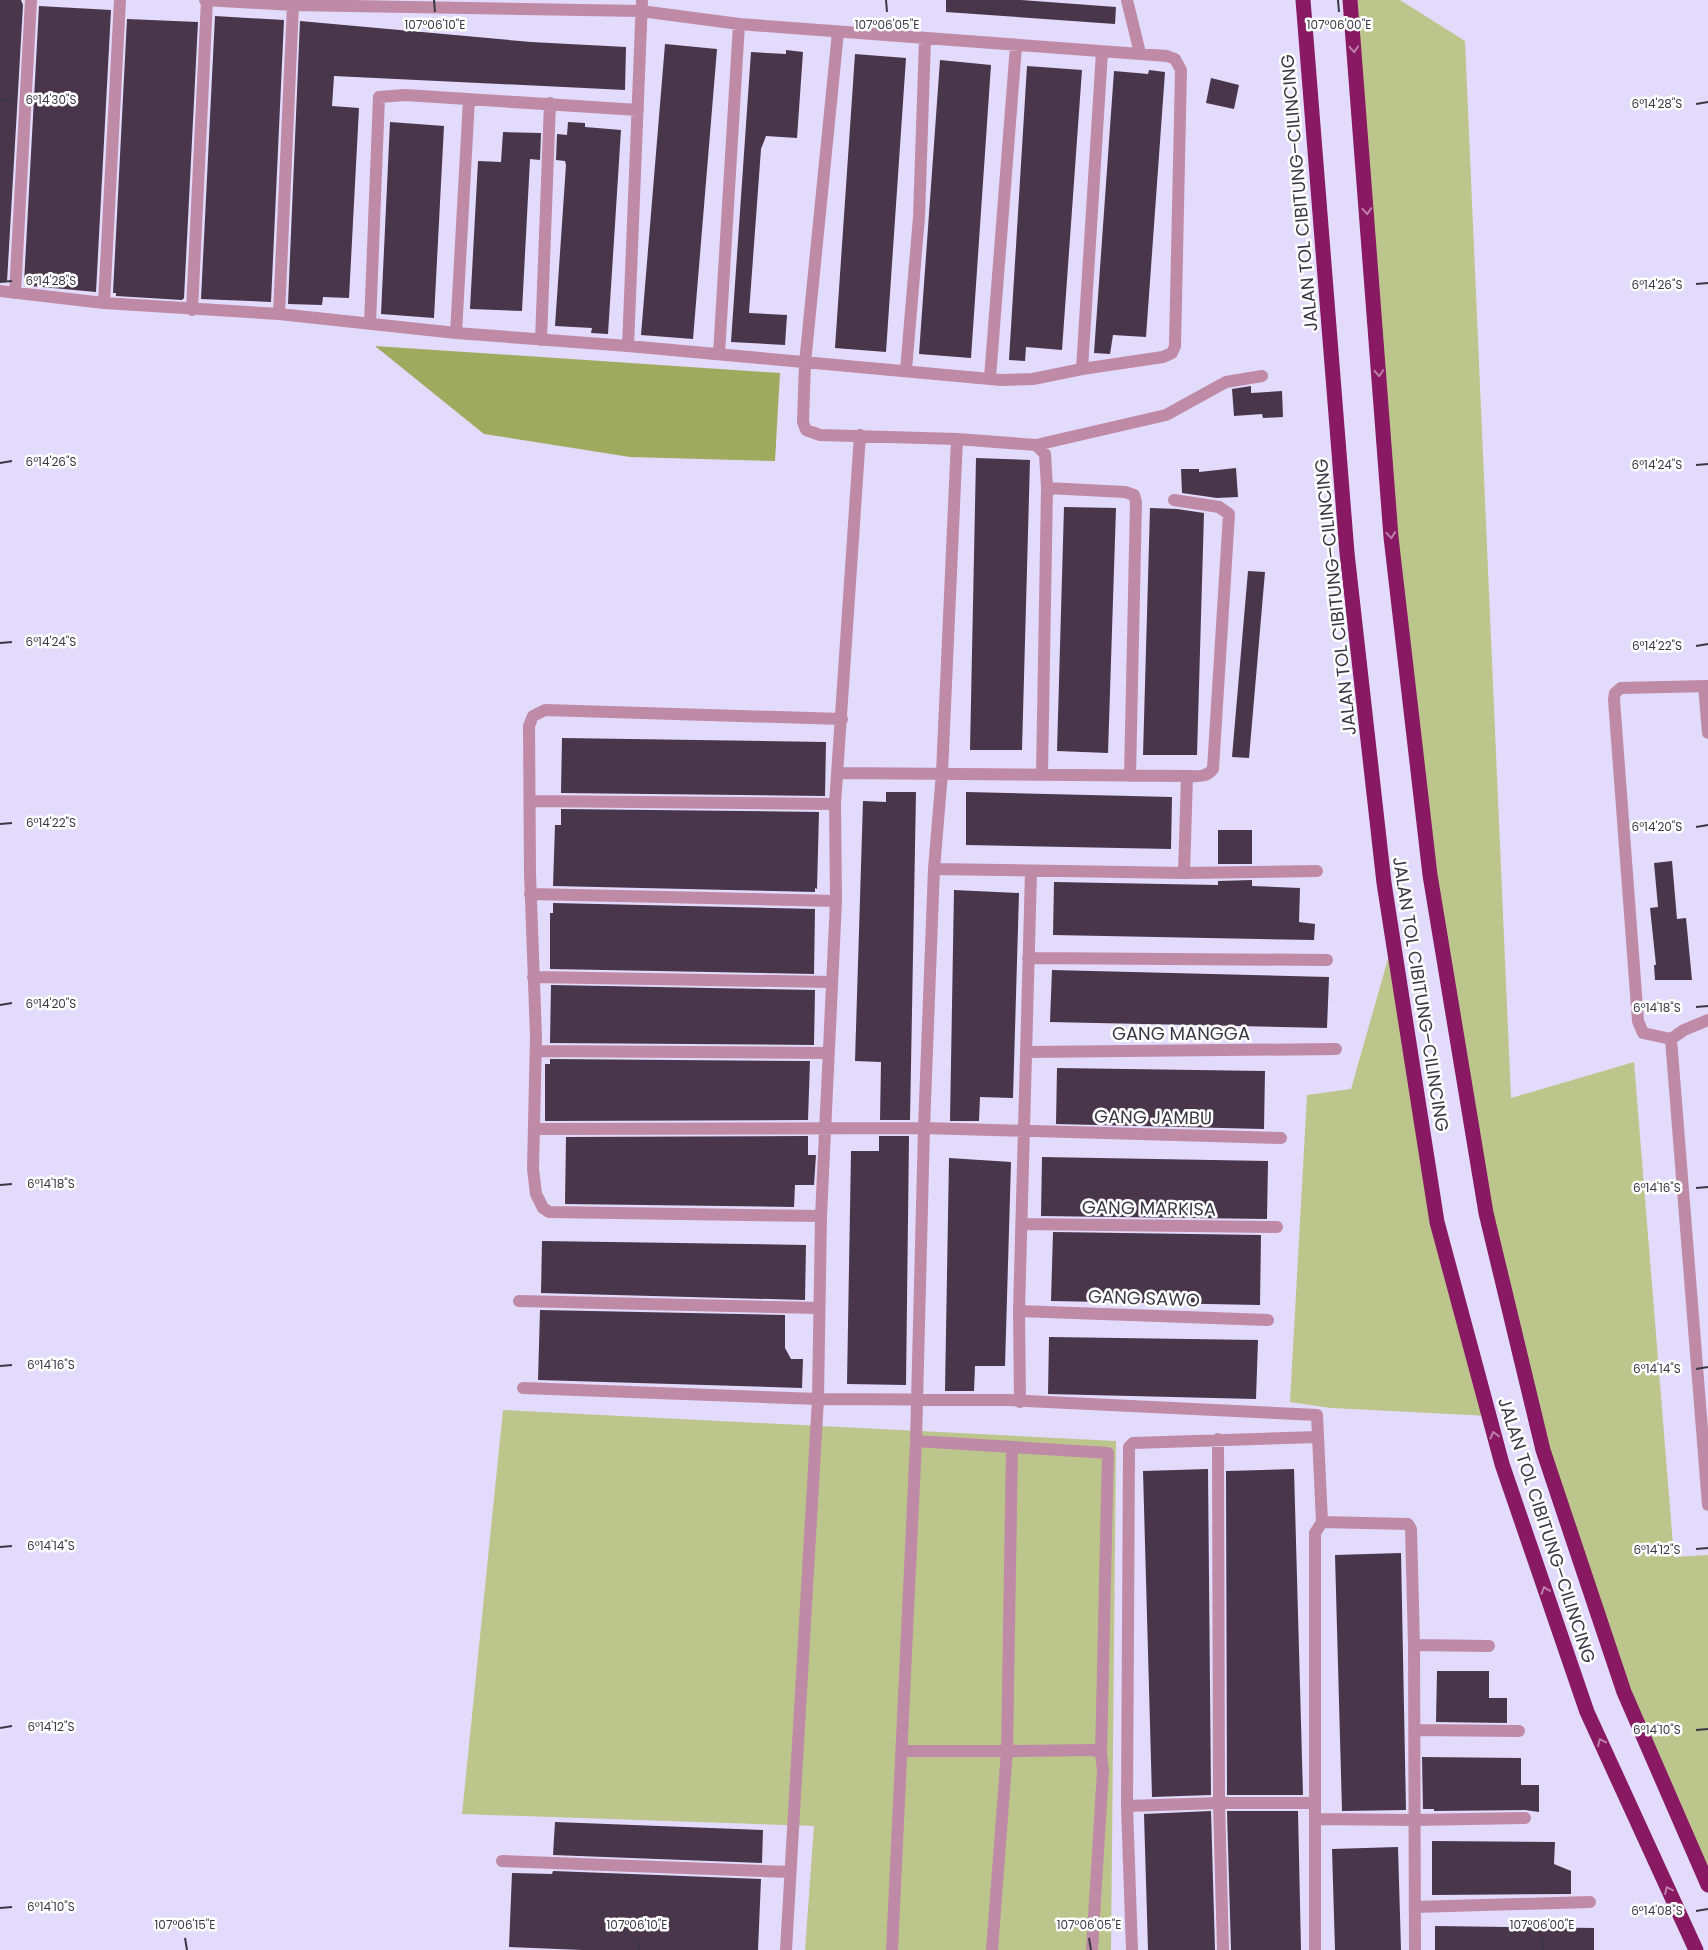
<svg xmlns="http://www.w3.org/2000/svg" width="1708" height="1950" font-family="Poppins,sans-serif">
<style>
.green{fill:#bcc68c}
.forest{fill:#9eaa5d}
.building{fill:#4a364b}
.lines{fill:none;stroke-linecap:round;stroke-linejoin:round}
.minor{stroke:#be8aa6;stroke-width:12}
.motorway{stroke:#881962;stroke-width:15}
.oneway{stroke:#be80a9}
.ticks{fill:none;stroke:#3b3845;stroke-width:2}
.labels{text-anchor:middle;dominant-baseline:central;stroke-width:5;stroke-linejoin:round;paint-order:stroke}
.street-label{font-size:18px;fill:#3b3845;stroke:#fff}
.ticks-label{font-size:12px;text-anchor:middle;fill:#3b3845;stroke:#fff;stroke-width:5;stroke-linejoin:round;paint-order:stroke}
</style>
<rect width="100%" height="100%" fill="#e2dbfb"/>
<!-- green -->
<path class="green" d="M1350,0H1400L1465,41L1511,1098L1634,1062L1674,1557L1708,1555V1885L1624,1692L1543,1450L1486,1213L1430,875L1383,430Z
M1393,941L1437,1222L1489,1416L1331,1408L1290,1402L1307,1095L1351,1089Z
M503,1410L1116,1441L1111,1950H805L814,1826L462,1814Z"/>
<!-- forest -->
<path class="forest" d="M375,346L780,373L775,461L630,457L484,434Z"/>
<!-- building -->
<path class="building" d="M0,0H21L23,5L7,282H0Z
M946,0H1021L1116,7L1115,24L946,12Z
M39,6L111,10L96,292L31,286V283H24Z
M215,16L284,20L271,302L201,299Z
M127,19L198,22L184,298L182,300L116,296V293H113Z
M300,21L531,42L626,47L625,90L334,76L332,106L359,108L349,298L323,297L322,305L288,304Z
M665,44L717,49L693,339L641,335Z
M786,50L803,52L797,138L766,136L761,149L749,313L787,315L785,345L731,342L751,52L786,54Z
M855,54L906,58L886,352L835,348Z
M940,60L991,65L971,358L919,354Z
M1027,66L1082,70L1062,350L1026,347L1025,361L1009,360Z
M1149,70L1165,72L1146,337L1113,335L1110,354L1094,353L1114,71L1148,74Z
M1211,78L1239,85L1234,109L1206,103Z
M390,122L444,126L434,318L381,314Z
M568,122L585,123V127L621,130L608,334L591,333L592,328L555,326L566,165L565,161L556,160L557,134L567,135Z
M503,132L541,133L540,160L530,159L522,311L470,309L478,161L501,162Z
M1251,386V393L1282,391L1283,417L1263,418L1262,414L1234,416L1232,389Z
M976,458L1030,460L1022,750H970Z
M1236,468L1238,497L1217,498L1182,493L1181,469H1199V472Z
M1064,507L1116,508L1108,753L1057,751Z
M1150,508L1177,509L1204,513L1197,755H1143Z
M1248,571L1265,572L1249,758L1232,757Z
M562,738L826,742L825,796L561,793Z
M886,792H916L910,1120H880L881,1062L855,1061L863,801L886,802Z
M966,792L1172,797L1171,849L966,845Z
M561,809L819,812L817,889L815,888V892L553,886L555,825H561Z
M1218,830H1252V864H1218Z
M1672,861L1677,919L1686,918L1692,980H1655L1654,965H1656L1650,908L1658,907L1654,863Z
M1252,880V886L1300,888L1299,922L1315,924L1314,940L1053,935L1054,882L1218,885V881Z
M954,890L1019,893L1013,1098L980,1097L979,1121H950Z
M553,903L815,909L814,974L550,969V913H553Z
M1052,970L1329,977L1327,1028L1050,1022Z
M551,985L815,990L814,1045L550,1043Z
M550,1059L810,1061L808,1120L545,1121V1064H550Z
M1057,1068L1265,1071L1264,1129L1056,1124Z
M808,1136V1155H816L814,1185H795L794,1207L565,1204L566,1137Z
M879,1136H909L906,1385L847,1384L851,1151H879Z
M1042,1157L1268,1161L1267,1219L1041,1216Z
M949,1158L1011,1162L1005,1366H975L974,1391H945Z
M1053,1232L1261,1235L1260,1305L1051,1301Z
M542,1241L806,1245L805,1300L541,1293Z
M540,1310L785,1315V1348L791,1359H803L802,1388L538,1380Z
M1049,1337L1258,1340L1256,1399L1048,1394Z
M1208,1469L1211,1795L1152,1797L1143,1471Z
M1294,1469L1303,1795H1227L1226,1471Z
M1401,1553L1406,1810L1342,1811L1335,1555Z
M1437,1671H1489V1698H1507V1723L1436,1722Z
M1422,1757L1521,1758V1785H1539V1812L1525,1810L1434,1811V1809H1423Z
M1211,1811L1215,1950H1148L1144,1814Z
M1227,1811H1298L1301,1950H1231Z
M555,1822L763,1830L762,1863L553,1855Z
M1432,1841L1555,1842L1554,1864L1571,1871V1894L1432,1895Z
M1398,1847L1401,1950H1335L1332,1849Z
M553,1871L761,1879L758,1950H582L509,1947L512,1873L552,1874Z
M1435,1926L1594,1928V1950H1435Z"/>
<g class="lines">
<!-- minor -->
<path class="minor" d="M1127,0L1140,53
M838,32L805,363L803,422L806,430L820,435L957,439L942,773L934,869L924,1128L916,1441L892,1950
M0,291L104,303L279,314L456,333L628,346L1001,380L1033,379L1082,369L1163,357L1172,353L1175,346L1181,70L1175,59L1167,56L739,24L641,11L293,5L205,0
M15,293L31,0
M104,303L120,0
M192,310L207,0
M279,314L293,5
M370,324L379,97L405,95L638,110
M456,333L469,99
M541,340L550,103
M628,346L642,0
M719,354L739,24
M1082,369L1102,52
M906,370L919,217L925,39
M990,378L1016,46
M957,439L1036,445L1045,454L1047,488L1042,774
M1036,445L1166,415L1226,382L1262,376
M1047,488L1125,492L1134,495L1136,502L1130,776
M1704,686L1708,733
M1708,686L1621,688L1615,693L1614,700L1638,1021L1643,1033L1671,1039L1684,1030L1708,1020
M838,773L1187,776C1197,776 1206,778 1213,769L1229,514L1219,507L1174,500
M530,801L835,804
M934,869L1184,873L1317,871
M1184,873L1187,776
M530,894L836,901
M1028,958L1327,960
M533,977L831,982
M1671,1039L1708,1505
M536,1051L828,1053
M1026,1052L1336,1049
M534,1129L924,1128L1281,1138
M821,1216L549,1212L543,1208L536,1194L533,1169L536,1037L530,873L529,726L533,716L545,710L842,719
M1022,1224L1277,1227
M519,1301L819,1308
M1019,1311L1268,1320
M523,1388L818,1399L1007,1400L1317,1415L1322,1522L1315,1533V1950
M1020,1402L1019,1311L1031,872
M1218,1439L1219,1803L1223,1950
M916,1441L1108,1453L1101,1754
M1012,1447L1007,1751L1095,1750L1101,1754L1103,1770L1092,1950
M1322,1522L1408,1524L1411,1529L1414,1645L1415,1950
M1414,1645L1489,1646
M1415,1730L1519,1731
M903,1751H1007L992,1950
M1127,1806L1219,1803H1315
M1315,1819L1415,1820L1525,1818
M502,1861L790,1872
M1415,1907L1590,1902
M786,1950L818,1399L821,1216L836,901L835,804L860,435
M1132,1950L1127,1806L1129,1447L1133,1443L1318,1437"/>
<!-- motorway -->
<path class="motorway" d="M1303,0L1347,553L1384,883L1437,1222L1502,1464L1587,1712L1696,1950
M1350,0L1391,537L1430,875L1486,1213L1543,1450L1552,1477L1624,1692L1708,1885"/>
</g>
<!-- one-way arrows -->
<defs><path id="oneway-chevron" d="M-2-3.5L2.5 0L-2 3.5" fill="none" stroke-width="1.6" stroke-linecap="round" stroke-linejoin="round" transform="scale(1.25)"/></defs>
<g class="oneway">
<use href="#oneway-chevron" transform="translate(1354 49) rotate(86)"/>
<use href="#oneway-chevron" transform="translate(1367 211) rotate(86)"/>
<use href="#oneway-chevron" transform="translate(1379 373) rotate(86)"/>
<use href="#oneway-chevron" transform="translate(1391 535) rotate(85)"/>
<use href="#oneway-chevron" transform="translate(1494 1435) rotate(-105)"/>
<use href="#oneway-chevron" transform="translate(1545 1590) rotate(-109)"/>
<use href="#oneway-chevron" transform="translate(1601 1742) rotate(-115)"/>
<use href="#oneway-chevron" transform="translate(1668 1890) rotate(-115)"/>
</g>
<!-- ticks -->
<path class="ticks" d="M434,0L435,12M886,0L887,12M1338,0L1339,12M0,101L12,100M1696,104L1708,102M0,282L12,281M1696,284L1708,283M0,463L12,461M1696,465L1708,464M0,643L12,642M1696,646L1708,644M0,824L12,823M1696,827L1708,825M0,1005L12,1003M1696,1007L1708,1006M0,1185L12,1184M1696,1188L1708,1187M0,1366L12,1365M1696,1369L1708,1367M0,1547L12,1546M1696,1549L1708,1548M0,1728L12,1726M1696,1730L1708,1729M0,1908L12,1907M1696,1911L1708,1909M185,1938L187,1950M637,1938L639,1950M1089,1938L1091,1950M1542,1938L1543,1950"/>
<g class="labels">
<!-- street labels -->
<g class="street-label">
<text transform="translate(1299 193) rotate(-95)">JALAN TOL CIBITUNG–CILINCING</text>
<text transform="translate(1335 597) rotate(-96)">JALAN TOL CIBITUNG–CILINCING</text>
<text transform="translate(1421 994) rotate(81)">JALAN TOL CIBITUNG–CILINCING</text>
<text x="1181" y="1033">GANG MANGGA</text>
<text transform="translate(1153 1117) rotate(1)">GANG JAMBU</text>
<text transform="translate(1149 1208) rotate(1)">GANG MARKISA</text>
<text transform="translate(1144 1298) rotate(2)">GANG SAWO</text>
<text transform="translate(1547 1530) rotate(72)">JALAN TOL CIBITUNG–CILINCING</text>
</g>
</g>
<g class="ticks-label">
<text x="435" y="29">107°06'10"E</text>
<text x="887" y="29">107°06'05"E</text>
<text x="1339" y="29">107°06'00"E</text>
<text x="51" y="104">6°14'30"S</text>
<text x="1657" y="108">6°14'28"S</text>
<text x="51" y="285">6°14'28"S</text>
<text x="1657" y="289">6°14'26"S</text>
<text x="51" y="466">6°14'26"S</text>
<text x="1657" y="469">6°14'24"S</text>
<text x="51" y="646">6°14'24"S</text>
<text x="1657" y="650">6°14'22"S</text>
<text x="51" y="827">6°14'22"S</text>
<text x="1657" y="831">6°14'20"S</text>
<text x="51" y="1008">6°14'20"S</text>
<text x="1657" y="1012">6°14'18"S</text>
<text x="51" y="1188">6°14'18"S</text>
<text x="1657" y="1192">6°14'16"S</text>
<text x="51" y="1369">6°14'16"S</text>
<text x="1657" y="1373">6°14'14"S</text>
<text x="51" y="1550">6°14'14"S</text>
<text x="1657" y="1554">6°14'12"S</text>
<text x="51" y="1731">6°14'12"S</text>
<text x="1657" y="1734">6°14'10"S</text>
<text x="51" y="1911">6°14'10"S</text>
<text x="1657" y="1915">6°14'08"S</text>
<text x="185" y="1929">107°06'15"E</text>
<text x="637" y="1929">107°06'10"E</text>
<text x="1089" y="1929">107°06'05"E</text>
<text x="1542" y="1929">107°06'00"E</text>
</g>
</svg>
